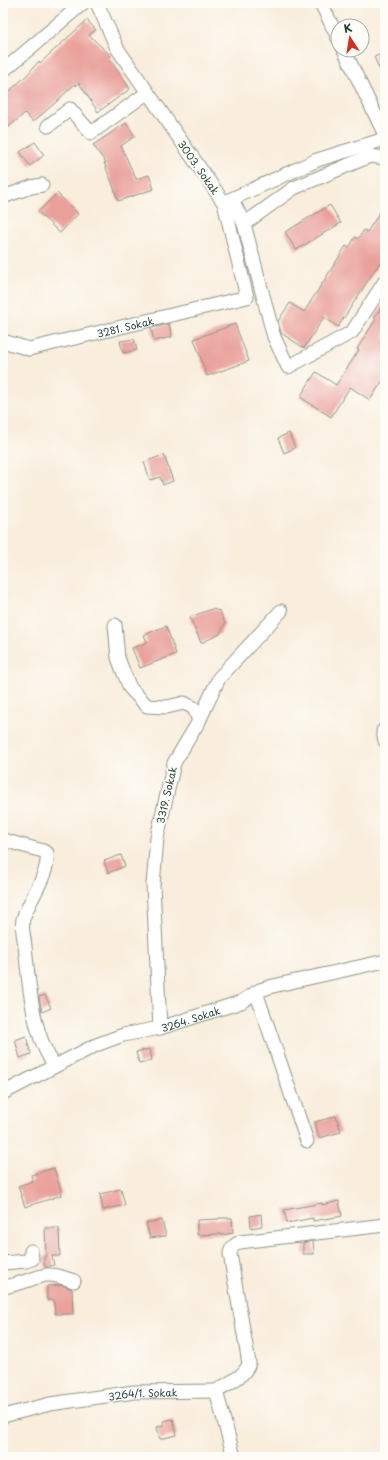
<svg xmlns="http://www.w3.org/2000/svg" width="388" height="1460" font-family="'Playpen Sans',sans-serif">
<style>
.building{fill:#eaa19c}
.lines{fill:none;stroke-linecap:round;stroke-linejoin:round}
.minor-casing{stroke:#8c9588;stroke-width:15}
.minor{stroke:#fff;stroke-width:13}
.labels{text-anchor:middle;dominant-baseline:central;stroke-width:4;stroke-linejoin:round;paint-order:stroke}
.street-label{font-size:10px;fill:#1f3d34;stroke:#fdfcf7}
</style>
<rect width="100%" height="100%" fill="#fdfcf7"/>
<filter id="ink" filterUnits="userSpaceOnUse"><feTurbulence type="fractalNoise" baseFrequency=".025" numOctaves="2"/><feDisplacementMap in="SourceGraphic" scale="8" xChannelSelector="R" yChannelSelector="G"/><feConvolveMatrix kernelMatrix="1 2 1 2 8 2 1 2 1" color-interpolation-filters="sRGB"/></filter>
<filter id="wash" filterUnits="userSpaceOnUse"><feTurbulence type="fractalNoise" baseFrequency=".012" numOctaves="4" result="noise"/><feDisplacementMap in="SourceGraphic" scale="16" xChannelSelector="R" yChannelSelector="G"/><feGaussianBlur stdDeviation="0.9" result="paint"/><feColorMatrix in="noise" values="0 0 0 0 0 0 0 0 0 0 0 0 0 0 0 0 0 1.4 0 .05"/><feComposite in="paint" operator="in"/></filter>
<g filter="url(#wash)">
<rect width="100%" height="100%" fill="#f9eddc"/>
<g id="blocks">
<!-- building -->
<path class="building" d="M87,20L96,30L89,35L111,56L109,58L130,89L98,112L79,83L76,86L75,84L55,103L33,122L25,113L3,132V100L8,96L6,94L27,75L39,61L40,63Z
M385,53V82L374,57Z
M126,123L135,136L121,146L136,179L149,175L154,189L118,201L113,185L104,163H106L93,145Z
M35,142L44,155L30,166L20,152Z
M57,193L78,214L60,233L38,212Z
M385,204V265L380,262L338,327L324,317L304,348L281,333L278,321L290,303L304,312L346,246L349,248L355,237L358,239L364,230L367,232Z
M330,205L341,223L296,250L285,232Z
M385,302V377L370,400L350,387L331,417L300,397L316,372L336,385L359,350L357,349L376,319L374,318Z
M169,324L172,337L154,341L151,328Z
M235,324L249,361L207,376L194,339Z
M134,339L137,350L123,353L120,341Z
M289,433L295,448L284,453L278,438Z
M164,455L173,481L163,485L160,477L150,480L144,462Z
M212,609L220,611L225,624L220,634L201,643L190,617Z
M166,626L176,654L140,668L132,648L147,642L144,635Z
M121,855L125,866L108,873L104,861Z
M45,995L51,1008L42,1012L39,997Z
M26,1036L31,1054L20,1058L15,1040Z
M150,1049L152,1060L139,1063L136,1052Z
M336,1116L341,1132L319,1138L315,1122Z
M54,1168L62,1195L25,1207L18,1186L33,1181L31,1175Z
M121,1189L125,1205L103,1210L100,1194Z
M339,1201L342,1216L313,1221V1218L287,1223L284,1210L322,1203V1205Z
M261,1214L262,1226L251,1228L250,1216Z
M219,1218H232L233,1233L221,1235L220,1234L197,1235V1220L219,1219Z
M162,1220L166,1236L150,1238L146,1223Z
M45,1228H59L60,1256H52L54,1265L45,1267L44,1257L46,1256Z
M313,1241L314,1254H303V1243Z
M62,1285L72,1289L73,1314H55L54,1300H47V1286Z
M173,1419L177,1435L160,1439L157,1427L164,1425L163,1421Z"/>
</g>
</g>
<g filter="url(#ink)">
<use href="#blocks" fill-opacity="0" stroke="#8c9588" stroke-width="1"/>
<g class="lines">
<defs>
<g id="minor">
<path d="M321,3L338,38"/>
<path d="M344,50L385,135"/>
<path d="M3,71L83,3"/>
<path d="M48,126L70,109L91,133L147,93"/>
<path d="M3,197L31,187L42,185"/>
<path d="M232,199L244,224L274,337L288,367L352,332L385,281"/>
<path d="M225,202L317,160L385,139"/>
<path d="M244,224L294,188L370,156L385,158"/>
<path id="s1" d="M3,341L29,349L247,297L224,203L117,48L97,3"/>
<path d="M115,625L118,658L123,671L130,688L147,706L167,707L184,703L194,708L199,721L174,763L157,838L153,885L160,1028"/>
<path d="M199,721L219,678L281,611"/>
<path d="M383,731L385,741"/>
<path d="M3,840L43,851L47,853C50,873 29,900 23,919C21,926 24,938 25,946C29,984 32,1035 55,1066"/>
<path d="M256,992L307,1141"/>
<path id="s2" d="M3,1093L96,1045L123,1035L160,1028L241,1002L260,990L273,986L385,961"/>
<path d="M3,1263L26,1261L32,1259L31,1251"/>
<path d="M3,1287C18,1285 32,1278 46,1275C56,1274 65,1278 74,1281"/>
<path d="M216,1391C228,1383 245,1377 249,1363L230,1254C231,1247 234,1245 240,1242L385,1225"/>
<path d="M216,1391L234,1457"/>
<path id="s3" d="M3,1416L50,1404L134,1392L216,1391"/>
</g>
</defs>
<!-- minor casing -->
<use href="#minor" class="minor-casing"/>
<!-- minor -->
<use href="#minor" class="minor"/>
</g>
</g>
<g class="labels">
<!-- street labels -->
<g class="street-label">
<text transform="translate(199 167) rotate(55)">3003. Sokak</text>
<text stroke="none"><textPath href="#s1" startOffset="126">3281. Sokak</textPath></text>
<text transform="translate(166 795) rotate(-77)">3319. Sokak</text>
<text stroke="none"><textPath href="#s2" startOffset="203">3264. Sokak</textPath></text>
<text stroke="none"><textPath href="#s3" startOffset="142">3264/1. Sokak</textPath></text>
</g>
</g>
<!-- margin -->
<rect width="388" height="1460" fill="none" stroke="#fdfcf7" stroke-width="16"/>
<!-- north arrow -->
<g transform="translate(350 38) rotate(348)"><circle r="19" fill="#fdfcf7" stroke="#a4b0a9"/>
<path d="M0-3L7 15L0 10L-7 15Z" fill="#c8321e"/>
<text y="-6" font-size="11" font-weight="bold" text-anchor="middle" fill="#1f3d34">K</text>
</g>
</svg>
